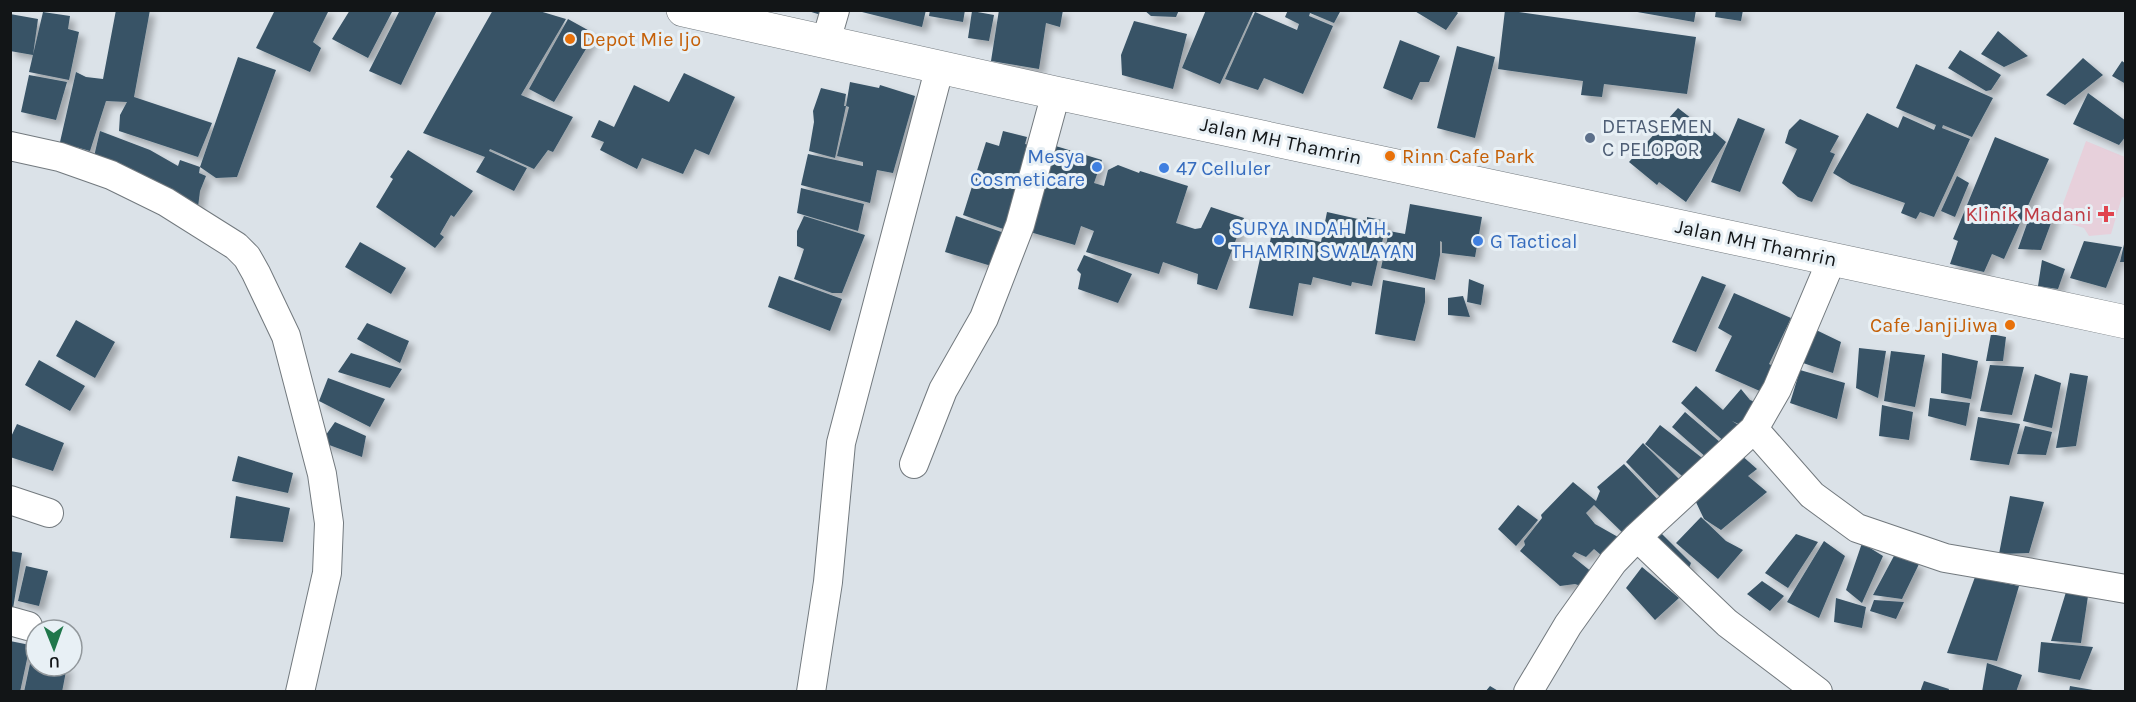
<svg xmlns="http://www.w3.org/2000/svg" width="2136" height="702" font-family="Karla,sans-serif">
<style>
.medical{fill:#e7d0db}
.building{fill:#375366;filter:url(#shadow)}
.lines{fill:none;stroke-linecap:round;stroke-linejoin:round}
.minor-casing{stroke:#72797e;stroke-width:30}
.major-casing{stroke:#72797e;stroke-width:34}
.minor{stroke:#fff;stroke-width:28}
.major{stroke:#fff;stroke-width:33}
.food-dot{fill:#e8710a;stroke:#e8f0f5;stroke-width:2}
.service-dot{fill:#5c6f8a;stroke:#e8f0f5;stroke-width:2}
.shop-dot{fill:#3f7fe0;stroke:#e8f0f5;stroke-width:2}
.health-dot{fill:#e0444e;stroke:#e8f0f5;stroke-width:2}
.labels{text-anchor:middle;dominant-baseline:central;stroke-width:6;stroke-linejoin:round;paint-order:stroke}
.food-label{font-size:20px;fill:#c56008;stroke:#e8f0f5;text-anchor:start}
.service-label{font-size:20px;fill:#4e5e75;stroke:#e8f0f5;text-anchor:start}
.street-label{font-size:20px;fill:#121517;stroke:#e8f0f5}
.shop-label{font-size:20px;fill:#366cbe;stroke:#e8f0f5;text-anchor:start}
.health-label{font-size:20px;fill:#be3a42;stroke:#e8f0f5;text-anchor:end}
</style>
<defs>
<filter id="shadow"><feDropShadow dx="5.5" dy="5.5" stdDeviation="3" flood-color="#0004"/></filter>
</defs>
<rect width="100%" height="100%" fill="#dbe2e8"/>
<!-- medical -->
<path class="medical" d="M2086,141L2125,157V198L2122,197L2111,234L2089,236L2084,228L2057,220Z"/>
<!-- building -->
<path class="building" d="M116,10H150L134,97L212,123L198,157L119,131L120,115L127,102L106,101L90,151L76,147L73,150L60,142L76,72L86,77L103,79Z
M275,10H329L313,42L321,48L310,72L256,48Z
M350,10H393L368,58L332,39Z
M400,10H437L401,85L369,71Z
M493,10H536L566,19L521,95L573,117L553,152L548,150L534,169L490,149L489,151L527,168L514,191L476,172L485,157L423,133Z
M805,10H823L821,15Z
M854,10H926L922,27Z
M930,10H965L963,22L929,16Z
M999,10H1063L1060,27L1046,23L1039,69L991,61Z
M1144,10H1179L1176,17L1151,16Z
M1206,10H1254L1220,84L1182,68Z
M1288,10H1341L1334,23L1310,13L1309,16L1333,26L1303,94L1264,78L1258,90L1225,79L1255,12L1297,30L1299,24L1285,17Z
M1413,10H1455L1458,13L1446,30Z
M1505,10L1696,37L1687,94L1604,84L1602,97L1581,95L1583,81L1498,69Z
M1626,10H1696L1694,22Z
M1716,10H1743L1741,21L1715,17Z
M972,11L994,15L989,41L968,38Z
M43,12L70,16L68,29L79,32L69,80L29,72Z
M10,14L38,19L33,55L10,51Z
M568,19L595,34L554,102L529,89Z
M1134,21L1187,34L1173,89L1122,75L1121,55Z
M1998,31L2028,56L2004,67L1981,54Z
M1400,40L1440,56L1429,82H1420L1412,100L1383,88Z
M1457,46L1495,57L1475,138L1437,128Z
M1960,50L2001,75L1991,90L1986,91L1948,68Z
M238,57L276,70L237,177L216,178L200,167Z
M2083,58L2103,75L2065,105L2046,95Z
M2122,61L2126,64V84L2112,76Z
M1916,64L1993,98L1972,137L1943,125L1942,128L1970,139L1934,217L1920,212L1916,219L1901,213L1905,203L1851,184L1833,173L1867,113L1898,128L1903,116L1934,130L1936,125L1896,108Z
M684,73L735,97L709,155L695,149L683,174L642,158L637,169L600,150L604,142L591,137L599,120L614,127L634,85L669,102Z
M29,75L67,82L56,120L21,112Z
M850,82L879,88L880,85L915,96L893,173L877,170L870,203L801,185L808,154L863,166V162L837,156L849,107L846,106L835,158L809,151L814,122L813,111L821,88L846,94L844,106H846Z
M2088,93L2126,121V136L2119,145L2073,124Z
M1678,108L1705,129L1707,126L1726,142L1686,202L1659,182L1657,185L1629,162Z
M1738,118L1765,129L1740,192L1711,182Z
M1800,119L1839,136L1830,152L1835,154L1812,202L1798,197L1782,183L1797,149L1785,143L1789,130Z
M100,131L150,150L178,166L180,160L200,167L199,173L206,176L200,191L198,207L92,165Z
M1003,131L1027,137L1025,144L1034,146L1009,231L963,215L986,142L999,146Z
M1995,137L2049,159L2004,259L1992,254L1984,272L1950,264L1958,241L1953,239Z
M1049,144L1102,160L1094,183L1104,186L1108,170L1118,165L1139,173L1140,171L1188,186L1176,223L1195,229L1201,228L1211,207L1244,218L1217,290L1197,284L1198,274L1163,262L1159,274L1086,252L1094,231L1081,226L1075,245L1023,230Z
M408,150L473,191L454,217L451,215L440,234L444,237L435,248L376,207L393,179L390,177Z
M1957,176L1969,183L1955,217L1941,211Z
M801,188L864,204L858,231L797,213Z
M1410,204L1482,217L1475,257L1442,253V242L1440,241V255L1435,280L1381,268L1389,231L1405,234Z
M2033,207L2054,215L2041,250L2018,249Z
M1327,212L1367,221V217L1387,221L1372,286L1352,282L1351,286L1313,277L1311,285L1299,283L1293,316L1249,308L1261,254L1268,252L1272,232L1321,242Z
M804,216L865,235L842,293H832L794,279L804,249L797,246V231Z
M956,216L1010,235L998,268L945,252Z
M2125,240H2126V262H2120Z
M2084,241L2122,247L2106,288L2070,278Z
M360,242L406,268L391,294L345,267Z
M1084,255L1132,274L1118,303L1078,289L1081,274L1077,270Z
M2042,260L2065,269L2058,289L2038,286Z
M779,276L842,299L830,331L768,307Z
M1702,276L1726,285L1696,352L1672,342Z
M1469,279L1484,285L1481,305L1467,302Z
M1383,280L1425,288V302L1415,341L1375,334Z
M1734,293L1791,318L1769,364L1775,367L1762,392L1715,371L1732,336L1718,328Z
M1463,296L1470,317L1448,315V298Z
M76,320L115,342L95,378L56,356Z
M367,323L409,341L400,363L357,339Z
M1812,328L1841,342L1833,373L1803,363Z
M1991,334L2006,337L2003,361H1986Z
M1859,348L1886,351L1878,398L1856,388Z
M1891,351L1925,355L1915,407L1884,401Z
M351,353L402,369L390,388L338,372Z
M1942,353L1978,361L1971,399L1941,393Z
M39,360L85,386L70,411L25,385Z
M1990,365L2024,367L2012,415L1980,411Z
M1800,370L1845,383L1837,419L1790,403Z
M2070,373L2088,376L2076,446L2056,448Z
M2035,374L2061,383L2052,428L2023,421Z
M328,378L385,399L370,427L319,401Z
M1696,386L1723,410L1741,389L1750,400L1760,404L1743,426L1732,421L1743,428L1727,444L1681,403Z
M1930,398L1970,403L1966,426L1928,416Z
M1882,405L1913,412L1909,440L1879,436Z
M1685,412L1721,443L1708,459L1672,427Z
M1978,417L2020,424L2009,465L1970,460Z
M335,422L366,436L362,457L321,442Z
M17,424L64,443L53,471L10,457V439Z
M1660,425L1706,461L1689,482L1645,444Z
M2025,426L2052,432L2046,455L2017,454Z
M1643,443L1681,481L1663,500L1626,462Z
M1740,454L1757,469L1748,476L1767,492L1721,530L1704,519L1695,500Z
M238,456L293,473L288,493L232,481Z
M1624,464L1661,503L1627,537L1594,505L1586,513L1595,524L1618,537L1601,555L1594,549L1586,557L1575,552L1572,556L1593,573L1581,586L1575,584L1560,586L1520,551L1525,545L1524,541L1542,518L1541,515L1573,482L1596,501L1600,491L1597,487Z
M236,496L290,508L283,542L230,538Z
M2010,496L2044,502L2029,553L1999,554Z
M1518,505L1538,520L1516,546L1498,529Z
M1701,517L1726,541L1743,550L1718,579L1676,543Z
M1659,531L1691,563L1686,576L1651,545Z
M1796,534L1818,542L1788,588L1765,573Z
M1824,541L1845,556L1819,618L1787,602Z
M1862,543L1883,556L1862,603L1846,590Z
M10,551L22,553L12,615H10Z
M1895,554L1919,564L1902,599L1873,595Z
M26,566L48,571L39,606L18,601Z
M1642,567L1679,598L1655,620L1626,588Z
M1975,577L2019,586L1997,661L1947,653Z
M1762,581L1784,596L1770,611L1747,594Z
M2066,592L2088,596L2081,643L2051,641Z
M1836,598L1866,607L1862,628L1834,622Z
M1874,600L1904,602L1896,619L1870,611Z
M35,640L36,666H67L62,692H24Z
M10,641L30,645L20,692H10Z
M2041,642L2093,647L2080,680L2038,672Z
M1987,663L2022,675L2016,692H1982Z
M1924,681L1949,689L1948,692H1920Z
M1490,686L1500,692H1485Z
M2070,686L2093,690L2092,692H2069Z"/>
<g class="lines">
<defs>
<path id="minor" d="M826,41L835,10
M10,146L60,157L111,175L166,202L236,246L247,257L256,273L286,336L322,474L329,523L327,573L300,692
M1832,259L1777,389L1754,429L1812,495L1857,528L1945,558L2126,589
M914,464L943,390L984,318L1020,225L1056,93
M10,500L49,513
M1637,537L1727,623L1818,692
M10,621L28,626
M811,692L828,582L841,443L940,66
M1528,692L1568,625L1613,562L1637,537L1754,429"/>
<path id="major" d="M683,10L1056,93L2126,322"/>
</defs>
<!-- minor casing -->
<use href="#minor" class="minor-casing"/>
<!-- major casing -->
<use href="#major" class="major-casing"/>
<!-- minor -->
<use href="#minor" class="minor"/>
<!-- major -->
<use href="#major" class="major"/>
</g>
<!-- markers -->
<g class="food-dot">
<circle cx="570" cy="39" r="6"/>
<circle cx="1390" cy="156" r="6"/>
<circle cx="2010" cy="325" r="6"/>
</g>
<circle class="service-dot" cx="1590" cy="138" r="6"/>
<g class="shop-dot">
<circle cx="1097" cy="167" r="6"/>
<circle cx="1164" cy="168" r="6"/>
<circle cx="1219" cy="240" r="6"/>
<circle cx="1478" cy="241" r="6"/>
</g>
<path class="health-dot" d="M2103 205h6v6h6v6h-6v6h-6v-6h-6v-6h6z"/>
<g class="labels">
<!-- food labels -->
<g class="food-label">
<text x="582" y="39">Depot Mie Ijo</text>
<text x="1402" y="156">Rinn Cafe Park</text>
<text x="1998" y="325" text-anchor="end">Cafe JanjiJiwa</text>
</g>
<!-- service labels -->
<g class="service-label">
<text x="1602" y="126">DETASEMEN<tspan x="1602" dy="23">C PELOPOR</tspan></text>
</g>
<!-- street labels -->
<g class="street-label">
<text transform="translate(1281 141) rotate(12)">Jalan MH Thamrin</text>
<text transform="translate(1756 243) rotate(12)">Jalan MH Thamrin</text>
</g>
<!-- shop labels -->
<g class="shop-label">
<text x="1085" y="156" text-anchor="end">Mesya<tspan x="1085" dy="23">Cosmeticare</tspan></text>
<text x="1176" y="168">47 Celluler</text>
<text x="1231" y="228">SURYA INDAH MH.<tspan x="1231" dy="23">THAMRIN SWALAYAN</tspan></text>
<text x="1490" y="241">G Tactical</text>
</g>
<!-- health labels -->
<g class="health-label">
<text x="2092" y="214">Klinik Madani</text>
</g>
</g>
<!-- border -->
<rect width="2136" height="702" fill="none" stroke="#121517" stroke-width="24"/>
<!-- north arrow -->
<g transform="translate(54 648) rotate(179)"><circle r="28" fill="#e8f0f5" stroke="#92989c" stroke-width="1.5"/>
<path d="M0-4.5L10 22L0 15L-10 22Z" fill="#20774b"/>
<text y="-9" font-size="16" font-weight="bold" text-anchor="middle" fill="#121517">U</text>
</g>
</svg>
